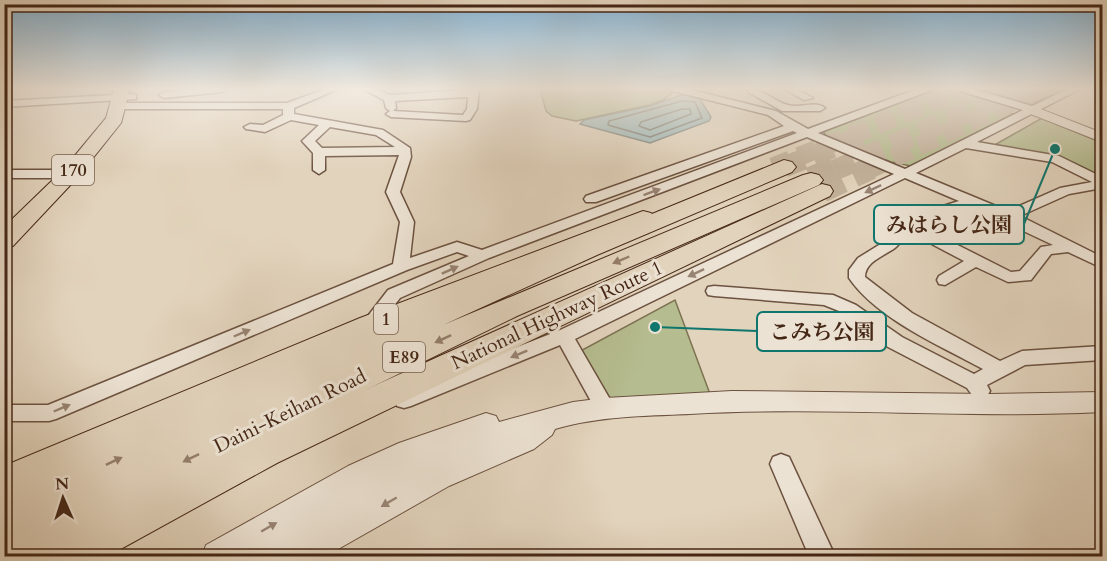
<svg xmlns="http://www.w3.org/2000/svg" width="1107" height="561" font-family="Cardo,'Noto Serif JP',serif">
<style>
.green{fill:#b5bc8f;stroke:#7d7252;stroke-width:1.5}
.water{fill:#97b6b8;stroke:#767d77;stroke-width:1.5}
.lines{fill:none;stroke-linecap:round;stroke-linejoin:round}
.shore{stroke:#6e6e67;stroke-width:1.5}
.trunk-tunnel-far1{stroke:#c3b19b;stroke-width:19;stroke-dasharray:19 9;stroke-linecap:butt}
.trunk-tunnel{stroke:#c3b19b;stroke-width:23;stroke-dasharray:23 12;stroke-linecap:butt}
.motorway-tunnel-far1{stroke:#c3b19b;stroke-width:21;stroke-dasharray:21 10;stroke-linecap:butt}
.motorway-tunnel{stroke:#c3b19b;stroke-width:26;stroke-dasharray:26 13;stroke-linecap:butt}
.minor-casing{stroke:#6c5240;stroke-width:3}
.tertiary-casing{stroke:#6c5240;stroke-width:2}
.trunk-casing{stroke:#452716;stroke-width:2}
.motorway-casing{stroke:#452716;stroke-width:2}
.minor{fill:#ece2d3;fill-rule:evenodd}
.tertiary{fill:#ece2d3;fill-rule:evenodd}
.trunk{fill:#e2d3bc;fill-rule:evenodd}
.motorway{fill:#e2d3bc;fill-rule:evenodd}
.oneway{fill:#988474}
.oneway2{fill:#947d69}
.labels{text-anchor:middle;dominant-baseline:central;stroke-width:6;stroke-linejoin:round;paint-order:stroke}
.shield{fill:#ece2d3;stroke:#775f4f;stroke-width:1.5}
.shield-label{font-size:18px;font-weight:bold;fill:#452716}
.street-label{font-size:20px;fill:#452716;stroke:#ece2d3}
.leader{fill:none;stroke:#0f766e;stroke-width:2}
.callout-dot{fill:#0f766e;stroke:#ece2d3;stroke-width:2}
.callout{fill:#ece2d3;stroke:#0f766e;stroke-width:2}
.callout-label{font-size:21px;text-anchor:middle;font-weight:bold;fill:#452716}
</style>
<rect width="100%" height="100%" fill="#e2d3bc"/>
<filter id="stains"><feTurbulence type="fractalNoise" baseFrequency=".00333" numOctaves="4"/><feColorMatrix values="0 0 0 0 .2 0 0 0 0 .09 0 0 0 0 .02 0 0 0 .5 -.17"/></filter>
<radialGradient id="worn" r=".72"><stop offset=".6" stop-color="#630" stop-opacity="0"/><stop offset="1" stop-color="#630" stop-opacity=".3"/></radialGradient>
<!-- green -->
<path class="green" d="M540,89H673L671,94L663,100L650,105L576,121L552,116L546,111Z
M936,89C963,91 991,99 1013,114L911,166L891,162L826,136L823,131Z
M975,89H1066L1034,103L1015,101Z
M1042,118L1102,143V180L1056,157L991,147Z
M675,300L713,402L605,408L573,355Z"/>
<!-- water -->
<path class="water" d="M681,95L698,96L711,117L709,121L650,143L580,124L584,120L650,106Z"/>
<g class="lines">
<!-- shore -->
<path class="shore" d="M682,101L695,102L702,118L650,137L608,125L609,121Z
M682,109H690L691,114L650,130L639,126L641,122Z"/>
<!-- trunk-tunnel-far1 -->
<path class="trunk-tunnel-far1" d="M773,167L965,89
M868,170L1040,89"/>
<!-- trunk-tunnel -->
<path class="trunk-tunnel" d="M822,191L871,168"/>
<!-- motorway-tunnel-far1 -->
<path class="motorway-tunnel-far1" d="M784,167L867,134
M835,170L1020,89"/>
<!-- motorway-tunnel -->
<path class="motorway-tunnel" d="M811,180L838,168"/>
<defs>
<path id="minor" d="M196,89H227L222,92L164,98L159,95L164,92Z
M325,89H338L294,108V114L383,130L410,148L411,157L400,192L414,222L410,258L457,242L482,250L797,133L793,131L596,202H586L584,199L586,196L784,126L768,115L673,91L672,89H688L776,111L808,129L917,89H930L929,91L818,133L905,169L1023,110L960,91L959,89H974L1032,106L1068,89H1080L977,142L1059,156L1102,177V188L1069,194L1020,216L1102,257V268L1068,252L1051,254L1031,280L1008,282L976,267L945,285L939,284L937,280L939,276L964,261L907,231C904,236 901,243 896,247C885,256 865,261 865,277L912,313L1000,361L1022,351L1102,346V360L1025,365L987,385L990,391L987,396C977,400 973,397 967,388L888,347L844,313L824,305L714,296L708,295L706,291L708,287L714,286L833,295L856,305L902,337L974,374L983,369C941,346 877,319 849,278V270L858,258L887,240L901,219L959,201L905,178L575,339L615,408L612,414L605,416L598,414L560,345L411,406L404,408L397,406L394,400L397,394L558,331L894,174L807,137L489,258L400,298L376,329L370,331L364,329L361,325L388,290L469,256L457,252L407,270L56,419L49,421H4V405H48L393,264L400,222L386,192L399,155L325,156V170L319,174L313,170V153L302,141L319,125L291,120L265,132L246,129L244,127L250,124L263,125L283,115V109H119L114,106L119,103H287ZM330,127L376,135L395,147L322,148L315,141ZM966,148L1052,162L1092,182L1060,188L1008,211L916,173ZM971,206L1053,245L1041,247L1020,271L1011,272L916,224Z
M363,89H376L390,95L479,89L477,109L470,120L466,121L391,117L386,114L390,111L386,108L384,100ZM468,97L467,109L463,115L393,111L396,108L395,101Z
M748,89C764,89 773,101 788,105C800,109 815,100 825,108L820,111H782L748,92Z
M784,89H796L813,98L804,100Z
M132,94L136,95V99L4,107V101Z
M4,170H70L76,174L70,178H4Z
M781,454L789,457L835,556H809L770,464L773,457Z"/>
<path id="tertiary" d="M1033,106L1102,133V142L1028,113L1026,110L1028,107Z
M732,391L989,394L1102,392V412C965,419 827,406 690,414C644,416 599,416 555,429L552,435L534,449L449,486L326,556H202L206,545L348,466L399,443L486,413L496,416L499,422L573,402L605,398Z"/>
<path id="trunk" d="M114,89H130L121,123L77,178L13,246L4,248V227L63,170L106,118Z
M822,184L830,186L833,191L830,196L277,463L108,556H47L53,541L251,441Z
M643,211L651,213L655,218L651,223L380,332L4,501V466L360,318Z"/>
<path id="motorway" d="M784,160L792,162L796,167L792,172L597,255L443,325L803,175L811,173L819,175L823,180L819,185L517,316L294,425L41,556H4V491L478,285Z"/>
</defs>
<!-- minor casing -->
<use href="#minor" class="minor-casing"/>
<!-- tertiary casing -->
<use href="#tertiary" class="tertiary-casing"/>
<!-- trunk casing -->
<use href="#trunk" class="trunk-casing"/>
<!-- motorway casing -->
<use href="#motorway" class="motorway-casing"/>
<!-- minor -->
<use href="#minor" class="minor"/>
<!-- tertiary -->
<use href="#tertiary" class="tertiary"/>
<!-- trunk -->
<use href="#trunk" class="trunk"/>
<!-- motorway -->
<use href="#motorway" class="motorway"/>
</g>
<!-- one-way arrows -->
<defs><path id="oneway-solid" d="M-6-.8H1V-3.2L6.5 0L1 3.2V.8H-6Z" transform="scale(1.5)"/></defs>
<g class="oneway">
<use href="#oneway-solid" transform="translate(873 189) rotate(155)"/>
<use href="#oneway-solid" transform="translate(652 192) rotate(-20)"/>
<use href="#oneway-solid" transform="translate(450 270) rotate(-24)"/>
<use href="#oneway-solid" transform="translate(696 273) rotate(155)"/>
<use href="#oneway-solid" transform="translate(242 333) rotate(-23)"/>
<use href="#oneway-solid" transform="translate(519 354) rotate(158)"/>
<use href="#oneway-solid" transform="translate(62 408) rotate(-23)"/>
<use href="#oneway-solid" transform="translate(389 502) rotate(150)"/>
<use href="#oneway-solid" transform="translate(269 527) rotate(-30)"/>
</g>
<g class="oneway2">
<use href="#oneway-solid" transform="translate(621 260) rotate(157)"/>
<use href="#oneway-solid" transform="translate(443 339) rotate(155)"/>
<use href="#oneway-solid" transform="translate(191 458) rotate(154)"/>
<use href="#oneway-solid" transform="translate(114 461) rotate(-25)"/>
</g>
<!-- sky -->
<linearGradient id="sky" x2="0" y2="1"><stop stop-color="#87b5d5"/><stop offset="0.53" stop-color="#f2ebe1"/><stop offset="1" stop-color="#f2ebe1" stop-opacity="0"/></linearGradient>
<rect width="1107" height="167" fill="url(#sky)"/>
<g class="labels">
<!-- shield labels -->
<g class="shield">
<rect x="52" y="155" width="42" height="30" rx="4.5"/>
<rect x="374" y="304" width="24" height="30" rx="4.5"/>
<rect x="383" y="342" width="42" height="30" rx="4.5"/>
</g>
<g class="shield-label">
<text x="73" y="170">170</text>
<text x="386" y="319">1</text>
<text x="404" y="357">E89</text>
</g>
<!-- street labels -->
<g class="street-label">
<text transform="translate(557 315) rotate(-25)">National Highway Route 1</text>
<text transform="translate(290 411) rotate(-26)">Daini-Keihan Road</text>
</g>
</g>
<!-- callouts -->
<path class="leader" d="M1055 149L1024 224M655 327L757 331"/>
<g class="callout-dot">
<circle cx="1055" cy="149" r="6"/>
<circle cx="655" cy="327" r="6"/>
</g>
<g class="callout">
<rect x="874" y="205" width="150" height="39" rx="6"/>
<rect x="757" y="312" width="129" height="39" rx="6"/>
</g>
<g class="callout-label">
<text x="949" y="232">みはらし公園</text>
<text x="822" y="339">こみち公園</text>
</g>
<!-- margin -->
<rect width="1107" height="561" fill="none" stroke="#e2d3bc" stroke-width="24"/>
<rect x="6" y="6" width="1095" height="549" fill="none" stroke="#452716" stroke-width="3"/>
<rect x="12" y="12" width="1083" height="537" fill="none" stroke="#452716" stroke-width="1.5"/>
<!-- north arrow -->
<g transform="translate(63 498) rotate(357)" stroke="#ece2d3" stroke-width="4.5" paint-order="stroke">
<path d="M0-4.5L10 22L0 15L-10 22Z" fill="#452716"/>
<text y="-9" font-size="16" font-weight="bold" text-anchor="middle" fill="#452716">N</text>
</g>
<rect width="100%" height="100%" filter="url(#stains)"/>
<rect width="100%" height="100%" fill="url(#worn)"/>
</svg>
